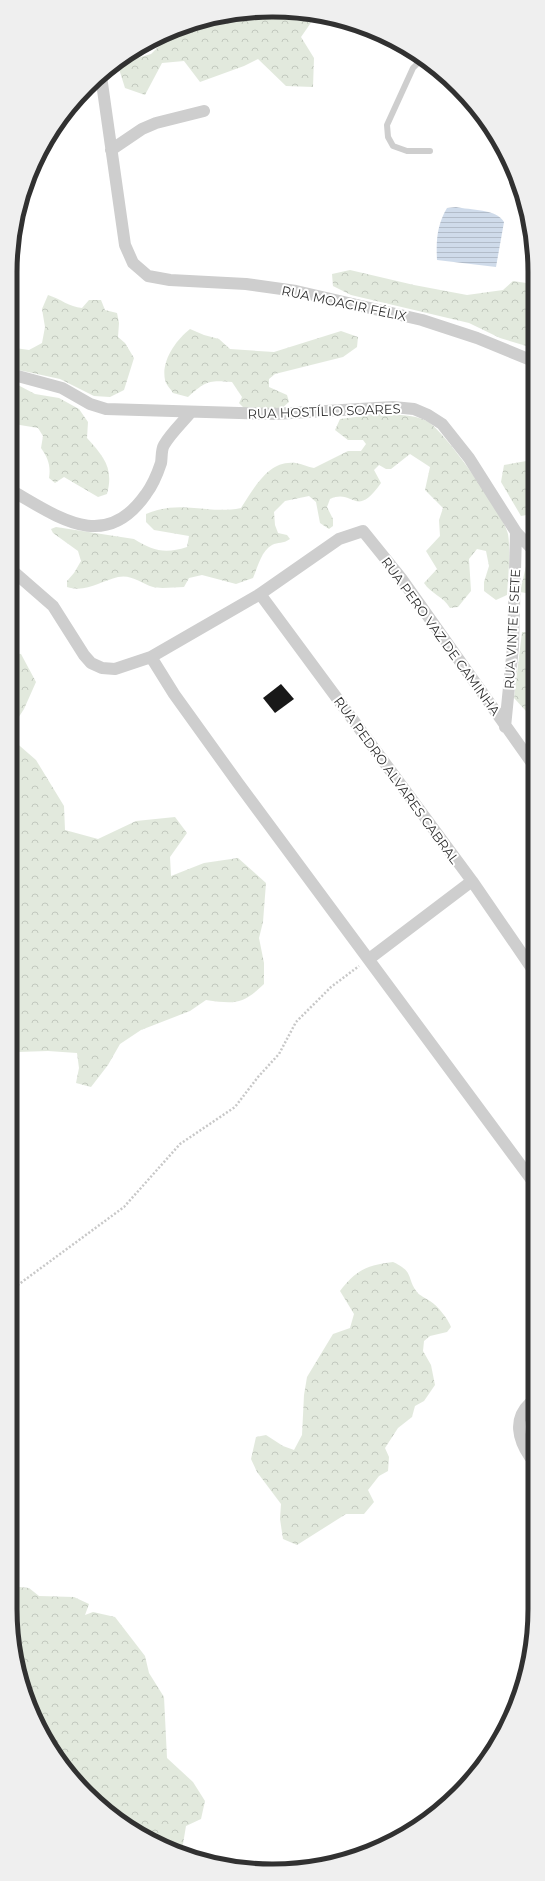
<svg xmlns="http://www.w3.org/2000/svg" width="545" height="1881" font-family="Montserrat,sans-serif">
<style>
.forest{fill:url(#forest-crowns)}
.water{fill:url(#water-rules)}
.building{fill:#181818}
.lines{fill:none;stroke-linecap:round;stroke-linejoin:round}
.path{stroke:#c8c8c8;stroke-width:2.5;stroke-dasharray:2 2;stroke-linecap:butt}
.service{stroke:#cecece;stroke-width:6}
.minor{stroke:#cecece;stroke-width:12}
.labels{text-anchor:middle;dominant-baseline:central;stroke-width:4;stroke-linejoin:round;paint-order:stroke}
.street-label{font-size:13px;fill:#313131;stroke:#fff}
.rim{fill:none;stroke:#313131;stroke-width:5}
</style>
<defs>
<pattern id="forest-crowns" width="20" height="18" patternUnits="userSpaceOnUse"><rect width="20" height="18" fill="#e2e9dd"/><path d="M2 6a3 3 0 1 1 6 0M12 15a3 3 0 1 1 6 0" fill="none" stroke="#c2c8be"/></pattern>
<pattern id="water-rules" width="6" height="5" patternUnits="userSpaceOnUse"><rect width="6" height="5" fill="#cfdbea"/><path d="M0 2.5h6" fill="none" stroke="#b2bcc9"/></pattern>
</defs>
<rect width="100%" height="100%" fill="#fff"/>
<!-- forest -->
<path class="forest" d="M272,10L317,14L301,37L314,58L313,87L286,86L258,59L244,66L200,82L184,61L162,63L145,95L125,88L119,69L131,60L151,54L166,39L169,32L172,30L221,15Z
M350,270L414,285L467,295L503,290L513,281L533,284V348L500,338L469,323L351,295L333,286L332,274Z
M48,295C61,299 69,307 82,308L89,300H101L105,310L117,313L119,323L118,337L125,343L134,358L124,390L110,397L94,396L60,379L14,369L15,348L29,350L42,343L45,327L42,309Z
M190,329L204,335L219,339L230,349L274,352L341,331L358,337L357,347L343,357L275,374L269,379V387L287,395L289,402L282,408H244L239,403L242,397L232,382C208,380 206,381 188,397L173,393C171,389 166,385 165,380C161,361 176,340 190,329Z
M14,383L35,394L59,398L79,409L88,422L87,438C104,457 114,468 107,494L98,497L64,477L55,483L49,478C51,466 48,458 41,448L43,436L38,428L14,424Z
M379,414C395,415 413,414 427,421C444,430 504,515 508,534C511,553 508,576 507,595L496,600L484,591V582L489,566L486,551L477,549L469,559L471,591L458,607L450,608C443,596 431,594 424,583L437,569L426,551L440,536L439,520L443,508L425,490L430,467L410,454L391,469H386L379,465L374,470L381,483C355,520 354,488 330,499L327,507L333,519V526L329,529L320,523L316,502L309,496L285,501L274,512L275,525L278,533L287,535L290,539C283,544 278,542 272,545C261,551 258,567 253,578L236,584L202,575L189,578L184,587C174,587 161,589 153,587C141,583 131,574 118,577C101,581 86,593 67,587V581L74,573L81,561L78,551L53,533L51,529L56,527L134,539C153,551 165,554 187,547L189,536L154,530L146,522V514C182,499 207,515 241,508C254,489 268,459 296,463C302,464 308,467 314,468L348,451H361L366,444L363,440H348L335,430L340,419Z
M532,460V514L521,516L501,482L504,465Z
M530,564L532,566V594L520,592L526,566Z
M522,632H532V720L526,711L514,698Z
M13,653L21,654L36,682L24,709L13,726Z
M13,740L36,760L64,806L65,830L98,839L136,821L175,817L187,833L170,857L171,876L204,863L238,858L266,883L263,922L259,938L264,963V984C242,1005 235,1004 206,1000L190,1011L141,1030L120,1044L108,1065L91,1087L76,1083L79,1068L77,1053L48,1051L17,1052L12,1050Z
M393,1262C415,1272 406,1278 417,1292C420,1296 426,1298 430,1301C438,1306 448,1319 451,1327L447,1332L430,1336L424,1341L423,1351L431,1365L435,1385L424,1401L415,1406L412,1417L398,1428L385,1448L389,1457L388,1471L379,1476L368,1490L374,1502L364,1514H346L297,1545L283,1539L280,1519L281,1504L257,1472L251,1459L256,1437L266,1435L283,1446L294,1450L302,1435L304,1395L307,1377L333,1334L350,1328L354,1314L340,1291C356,1270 367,1265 393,1262Z
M10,1586L29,1588L39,1596L74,1597L89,1604L85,1615L93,1612L115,1617L145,1656L149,1673L164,1697L167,1758L193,1782L205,1801L201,1819L186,1826L183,1844L180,1853L156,1844L75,1782L30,1709L15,1659L10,1609Z"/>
<!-- water -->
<path class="water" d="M456,207C470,210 497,209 504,222L496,267L437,260C436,240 437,225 447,208Z"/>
<!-- building -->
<path class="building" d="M281,684L294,699L275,713L263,698Z"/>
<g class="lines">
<!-- path -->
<path class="path" d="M11,1290L124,1207L180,1144L235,1107L258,1077L279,1054L296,1022L331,987L359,966"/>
<!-- service -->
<path class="service" d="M422,61L419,62L413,68L387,125L388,137L393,146L407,151H430"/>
<!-- minor -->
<path class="minor" d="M101,76L125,245L133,263L148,276L170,280L246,284L296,291L422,320L477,338L533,361
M111,150L142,129L156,123L204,111
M14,375L62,388L90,404L106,409L275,414L393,407L414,409L428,415L442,424L469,458L516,532L532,549
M14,492C61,519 106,552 146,494C152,486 158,472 161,463C162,458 161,450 164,445C171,433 182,423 191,412
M14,572L53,606L84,655L91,663L102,668L115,669L151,657L260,594L339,539L363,531L401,578L532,763
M260,594L472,881L531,967
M151,657L174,694L238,783L531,1179
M505,727L513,647L516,532
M369,959L472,881
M530,1457C518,1439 513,1419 530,1403"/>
</g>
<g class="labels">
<!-- street labels -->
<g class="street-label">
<text transform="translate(344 303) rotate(12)">RUA MOACIR FÉLIX</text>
<text transform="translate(324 411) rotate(-2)">RUA HOSTÍLIO SOARES</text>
<text transform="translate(512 629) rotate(-87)">RUA VINTE E SETE</text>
<text transform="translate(441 636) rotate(54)">RUA PERO VAZ DE CAMINHA</text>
<text transform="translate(397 780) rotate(54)">RUA PEDRO ALVARES CABRAL</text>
</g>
</g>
<!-- crop -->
<path d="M0 0H545V1881H0ZM272 17H273A255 255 0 0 1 528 272V1609A255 255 0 0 1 273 1864H272A255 255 0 0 1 17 1609V272A255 255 0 0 1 272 17Z" fill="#efefef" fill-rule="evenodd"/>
<path class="rim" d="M272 17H273A255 255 0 0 1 528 272V1609A255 255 0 0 1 273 1864H272A255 255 0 0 1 17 1609V272A255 255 0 0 1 272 17Z"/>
</svg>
